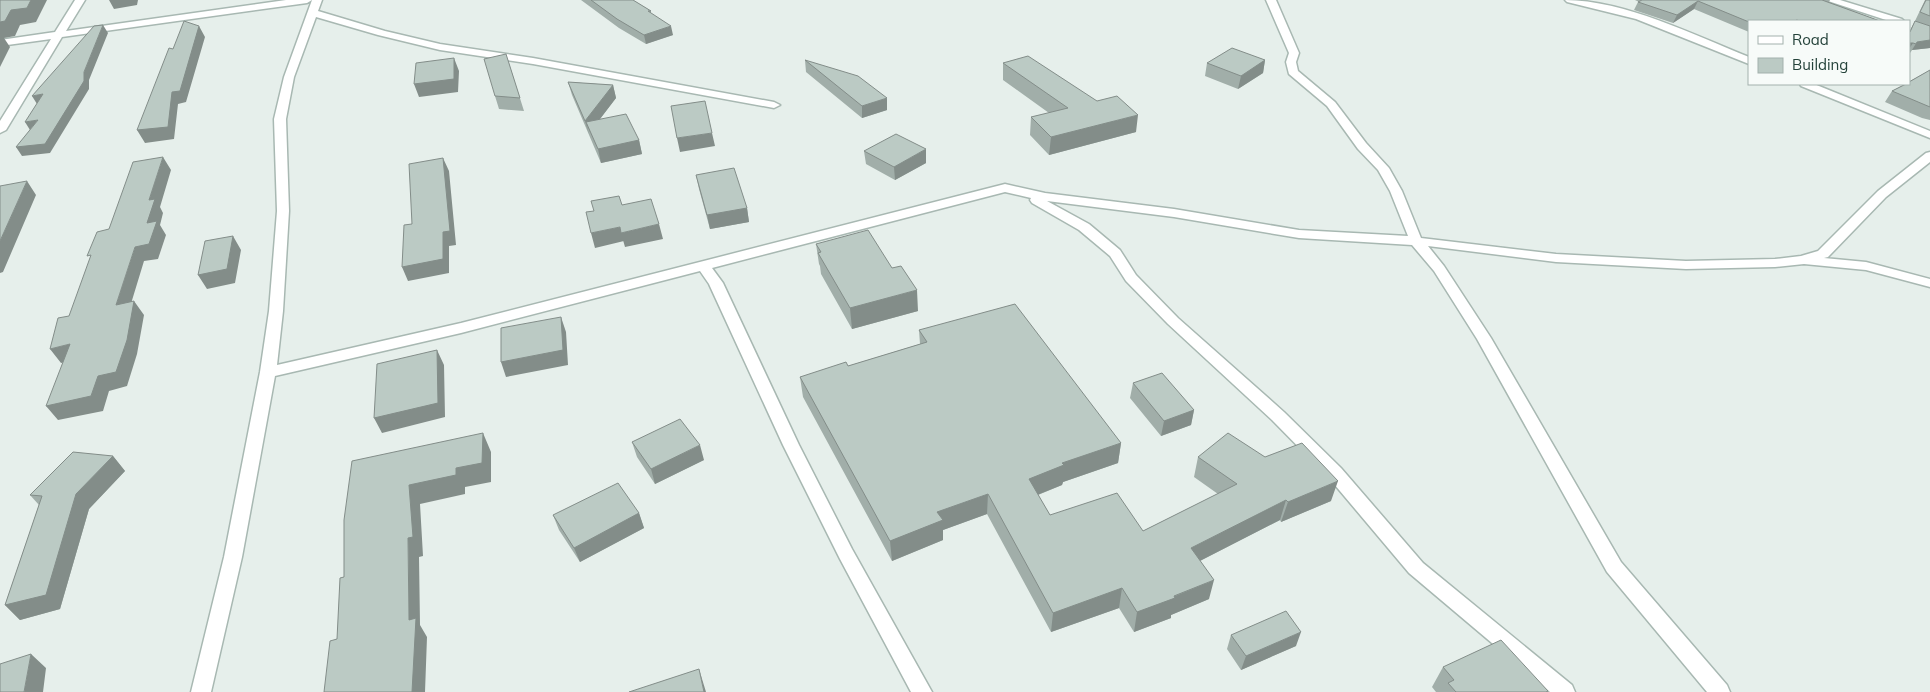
<svg xmlns="http://www.w3.org/2000/svg" width="1930" height="692" font-family="Mulish,sans-serif">
<style>
.lines{fill:none;stroke-linecap:round;stroke-linejoin:round}
.minor-casing{stroke:#a8b8b2;stroke-width:3}
.minor{fill:#fff;fill-rule:evenodd}
.wall{fill:#a1aea9}
.shaded-wall{fill:#838d89}
.building{fill:#bbcac4;stroke:#838d89}
</style>
<rect width="100%" height="100%" fill="#e6efeb"/>
<g class="lines">
<defs>
<path id="minor" d="M75,0H85L66,31L286,0H312L307,3L62,37L6,130L0,133V121L51,39L0,46V40L55,32Z
M312,0H322L318,11L385,31L440,44L533,58L774,102L780,105L774,108L533,64L440,50L378,35L316,17L294,77L286,119L289,211L283,311L277,365L461,323L1005,184L1045,193L1174,209L1299,230L1408,236L1390,191L1378,170L1358,149L1327,106L1289,74L1286,62L1289,53L1266,0H1276L1299,53L1296,62L1298,71L1335,102L1366,143L1389,168L1402,191L1421,238L1556,254L1686,261L1775,259L1801,256L1818,251L1878,191L1926,153L1930,152V162L1886,197L1828,257L1824,258L1866,262L1930,279V287L1866,270L1804,264L1775,267L1686,269L1556,262L1428,246L1444,266L1491,338L1621,562L1727,685L1730,692H1707L1607,572L1477,339L1434,271L1412,245L1299,238L1174,217L1047,201L1089,224L1120,250L1136,275L1178,318L1284,412L1341,468L1423,563L1572,685L1575,692H1550L1409,573L1329,478L1272,420L1168,324L1126,281L1110,256L1079,230L1032,203L1030,200L1031,198L1005,192L712,268L723,283L799,445L852,549L932,692H911L840,559L783,445L709,284L700,271L461,333L275,376L242,557L211,692H191L224,557L260,372L269,311L277,211L274,119L284,77Z
M1565,0C1624,0 1694,35 1749,57V64L1636,19L1567,2Z
M1825,0H1840L1902,19L1904,21H1889Z
M1800,84H1814L1930,131V138L1801,86Z"/>
</defs>
<!-- minor casing -->
<use href="#minor" class="minor-casing"/>
<!-- minor -->
<use href="#minor" class="minor"/>
</g>
<!-- wall -->
<path class="wall" d="M581,0H633L651,11V13L673,35L646,44L619,28Z
M1635,0H1830L1829,2L1880,21H1749V32L1694,9L1673,23L1634,10L1638,2H1639Z
M1925,0H1930V26L1915,21Z
M1915,21L1930,26V48L1912,50L1910,53L1909,52V32Z
M506,54L524,111L499,109L495,96Z
M805,60L887,110L862,118L806,72Z
M1265,60L1263,73L1238,89L1205,76L1207,63Z
M1003,63L1136,132L1049,155L1030,135L1031,117L1049,113L1003,80Z
M1930,70V120L1922,118L1885,102L1892,91Z
M568,82L613,85L616,98L600,119L639,140L642,154L601,163L572,95Z
M864,151L926,163L895,180L866,164Z
M696,175L747,208L749,222L710,229L699,189Z
M816,244L918,311L852,329L821,274L820,266L819,264Z
M919,330L1121,443L1118,463L1063,482L1062,485L1038,495L1050,515L1143,531L1218,494L1194,477L1198,457L1331,501L1281,522L1280,520L1200,561L1209,599L1171,615V618L1134,632L1119,608L1051,632L987,514L943,530V540L892,561L803,397L800,377L848,366L920,344Z
M1133,383L1194,410L1191,425L1161,436L1130,398Z
M632,442L704,460L655,484L637,457Z
M113,456L125,471L89,509L60,609L20,620L5,605L39,505L30,495Z
M639,513L644,528L580,562L559,530L553,515Z
M1231,635L1296,646L1241,670L1227,649Z
M1443,667L1548,691L1547,692H1436L1432,687Z"/>
<!-- shaded-wall -->
<path class="shaded-wall" d="M31,0H47L36,22L20,25L15,36L4,38L10,47L0,67V22L11,10Z
M109,0H138L137,5L114,9Z
M1698,1L1694,9L1673,23L1677,15Z
M103,25L108,33L89,80V89L50,153L22,156L16,147L84,72Z
M199,26L205,37L186,102L178,104L174,139L145,143L137,130L172,92Z
M671,26L673,35L646,44L644,35Z
M1930,40V48L1912,50L1910,53L1917,42Z
M1909,43H1913L1909,49Z
M454,58L459,71L458,92L419,97L414,84Z
M1265,60L1263,73L1238,89L1241,76Z
M613,85L616,98L590,132L586,122L589,134L585,121Z
M43,94L37,104L32,96Z
M887,98V110L862,118V106Z
M1138,115L1136,132L1049,155L1051,137Z
M38,120L30,130L25,122Z
M712,133L715,146L680,152L677,138Z
M639,140L642,154L601,163L598,149Z
M926,149V163L895,180L894,167Z
M163,157L171,170L160,207L163,213L160,225L166,235L158,259L144,261L126,320L116,305L135,247L149,200Z
M443,158L449,171L456,245L449,246V273L408,281L402,267Z
M27,181L36,195L3,272L0,273V241Z
M747,208L749,222L710,229L707,215Z
M659,224L663,239L625,247L621,233Z
M620,227L624,241L595,248L591,233Z
M233,236L241,250L235,283L207,289L198,275Z
M917,290L918,311L852,329L850,308Z
M134,301L144,315L137,354L127,386L109,391L103,411L58,420L46,406L98,376Z
M561,317L566,332L568,365L506,377L501,362Z
M70,344L81,359L61,363L50,349Z
M437,350L444,365L445,417L382,433L374,418Z
M1194,410L1191,425L1161,436L1164,421Z
M483,433L491,452V482L465,487V494L420,504L423,556L419,557L420,625L427,637L425,692H412L409,620L408,538L409,485L456,468Z
M1121,443L1118,463L1063,482L1062,485L1027,499L1029,479L1062,463Z
M700,445L704,460L655,484L651,469Z
M113,456L125,471L89,509L60,609L20,620L5,605L76,494Z
M1338,481L1331,501L1281,522L1288,502Z
M988,494L987,514L943,530V540L892,561L890,541L937,512Z
M1286,500L1280,520L1186,568L1191,548Z
M639,513L644,528L580,562L574,548Z
M1214,580L1209,599L1171,615V618L1134,632L1137,612Z
M1122,588L1119,608L1051,632L1053,613Z
M1301,632L1296,646L1241,670L1246,656Z
M31,654L46,668L43,692H24Z
M699,669L706,692H704Z"/>
<!-- building -->
<path class="building" d="M0,0H31L27,8L11,10L5,21L0,22Z
M591,0H633L651,11H648L671,26L644,35L617,19Z
M1642,0H1822L1880,21H1799L1797,20L1794,21H1749V22L1698,1L1677,15L1638,2Z
M1926,0H1930V16L1920,12Z
M184,21L199,26L180,91L172,92L168,127L137,130L169,48L173,49Z
M1915,21L1930,26V40L1917,42L1916,44L1913,43H1909V32H1910Z
M103,25L84,72V81L45,144L16,147L38,120L25,122L43,94L32,96L94,26Z
M1232,48L1265,60L1241,76L1207,63Z
M506,54L520,98L495,96L484,59Z
M1028,56L1097,101L1117,96L1138,115L1051,137L1031,117L1068,108L1003,63Z
M454,58V79L414,84L416,63Z
M805,60L858,76L887,98L862,106Z
M1930,70V107L1892,91L1906,84H1909V82Z
M568,82L613,85L585,121Z
M705,101L712,133L677,138L671,106Z
M626,114L639,140L598,149L586,122Z
M896,134L926,149L894,167L864,151Z
M163,157L149,200L155,199L147,223L157,221L149,244L135,247L116,305L134,301L127,340L116,372L98,376L91,396L46,406L70,344L50,349L58,318L69,316L91,255L87,256L97,232L109,229L133,162Z
M443,158L450,231L443,232V259L402,267L404,225L412,224L409,164Z
M734,168L747,208L707,215L696,175Z
M27,181L0,241V186Z
M619,196L622,205L651,199L659,224L621,233L620,227L591,233L586,212L594,211L591,201Z
M868,230L892,268L901,266L917,290L850,308L818,253L821,252L816,244Z
M233,236L227,269L198,275L205,241Z
M1015,304L1121,443L1062,463L1064,465L1029,479L1050,515L1117,493L1143,531L1237,484L1198,457L1228,433L1265,457L1302,443L1338,481L1288,502L1286,500L1191,548L1214,580L1174,596L1175,598L1137,612L1122,588L1053,613L988,494L937,512L943,520L890,541L800,377L846,362L848,366L927,342L919,330Z
M561,317L563,350L501,362V328Z
M437,350L438,403L374,418L377,364Z
M1162,373L1194,410L1164,421L1133,383Z
M680,419L700,445L651,469L632,442Z
M483,433L482,463L456,468V475L409,485L413,537L408,538L409,620L416,618L412,692H324L330,641L337,639L340,578L344,577V520L352,461Z
M73,452L113,456L76,494L46,595L5,605L42,496L30,495Z
M618,483L639,513L574,548L553,515Z
M1286,611L1301,632L1246,656L1231,635Z
M1501,640L1548,691L1546,692H1456L1448,683L1454,680L1443,667Z
M31,654L24,692H0V664Z
M699,669L704,692H629Z"/>
<!-- legend -->
<rect x="1748" y="20" width="162" height="65" fill="#f7fbf9" stroke="#a3b1ad"/>
<rect x="1758" y="36" width="25" height="8" fill="#ffffff" stroke="#a3b1ad"/>
<text x="1792" y="45" font-size="15" fill="#24423a">Road</text>
<rect x="1758" y="58" width="25" height="15" fill="#bbcac4" stroke="#a3b1ad"/>
<text x="1792" y="70" font-size="15" fill="#24423a">Building</text>
</svg>
